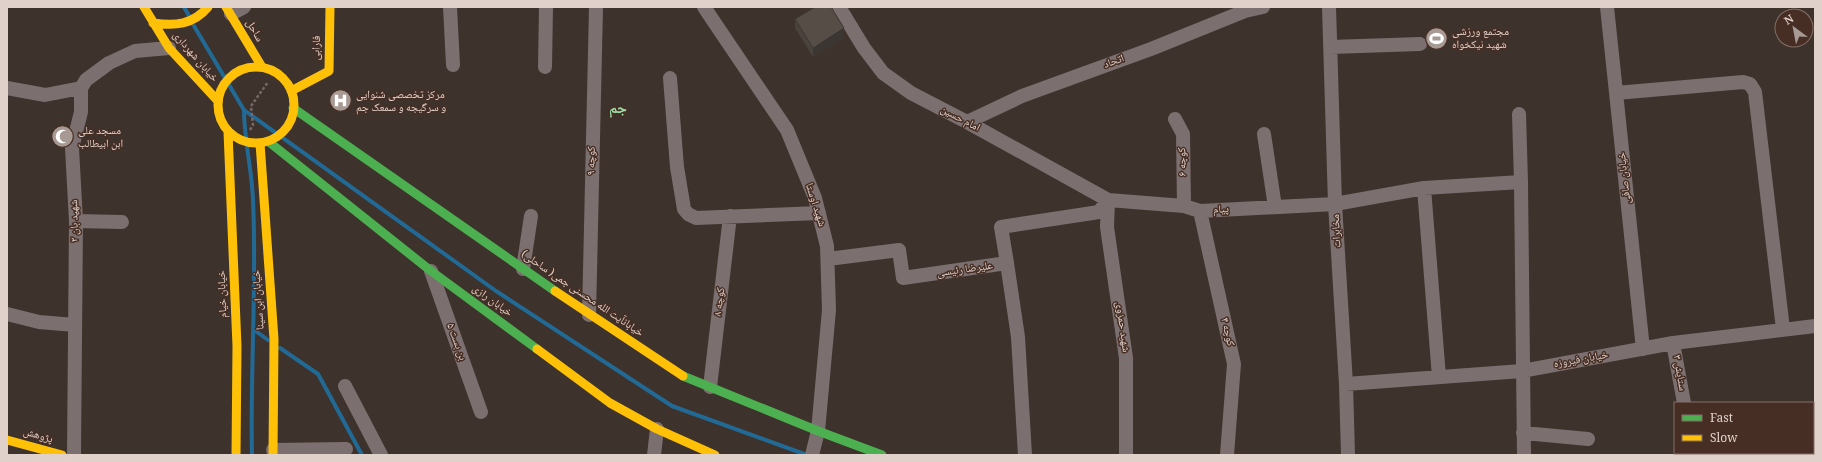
<svg xmlns="http://www.w3.org/2000/svg" width="1822" height="462" font-family="Georgia,'Noto Naskh Arabic',serif">
<style>
.lines{fill:none;stroke-linecap:round;stroke-linejoin:round}
.stream{stroke:#226a96;stroke-width:4}
.path{stroke:#746968;stroke-width:2.5;stroke-dasharray:3 2;stroke-linecap:butt}
.street{stroke:#7c6f6f;stroke-width:14}
.fast{stroke:#4caf50;stroke-width:9}
.slow{stroke:#ffc107;stroke-width:9}
.wall{fill:#4a423d}
.shaded-wall{fill:#3c3632}
.building{fill:#564d47;stroke:#3c3632}
.labels{text-anchor:middle;dominant-baseline:central;stroke-width:3;stroke-linejoin:round;paint-order:stroke}
.street-label{font-size:11px;fill:#e0d1ca;stroke:#462e24}
.poi-label{font-size:11px;fill:#e0d1ca;stroke:#462e24;text-anchor:start}
.district-label{font-size:15px;font-weight:bold;fill:#9bdea9;stroke:#462e24}
</style>
<rect width="100%" height="100%" fill="#3e322c"/>
<g class="lines">
<!-- stream -->
<path class="stream" d="M184,7L189,16
M194,26L244,110L496,291L672,406L807,455
M244,110C244,140 252,170 253,200C257,285 250,370 252,455
M253,329L268,340
M280,348L318,374L362,455"/>
<!-- path -->
<path class="path" d="M250,130L253,125L251,106L268,82"/>
<!-- street -->
<path class="street" d="M450,7L453,65
M704,7L787,130L815,198L827,246L829,310L818,431L812,455
M839,7L864,48L883,73L911,93L967,122L1108,200L1184,206L1200,211L1335,204L1424,188L1521,182L1524,455
M1329,7L1335,204L1346,384L1348,455
M1607,7L1643,349
M231,14L244,7
M1330,47L1420,44
M545,67L546,7
M670,78L677,167L684,209L688,214L696,218L819,213
M7,88L45,95L81,88
M1616,93L1743,82L1750,84L1755,92L1783,329
M1519,114L1521,182
M1175,119L1183,134L1184,206
M967,122L1022,96L1151,49L1245,11L1263,7
M1264,134L1275,207
M1424,188L1439,377
M1108,200L1107,227L1126,358V455
M1200,211L1234,364L1227,455
M76,221L122,222
M828,259L899,250L903,278L1007,263L1018,337L1025,455
M1007,263L1001,227L1099,212L1108,200
M523,269L531,216
M431,271L481,412
M7,314L39,322L75,325
M589,315L596,7
M1673,343L1684,403
M1346,384L1522,371L1673,343L1815,326
M345,386L381,455
M710,387L730,216
M1523,433L1588,439
M273,450L346,449
M1693,453L1694,455
M74,455L76,221L72,148L81,112V88L86,80L109,63L135,51L169,48
M654,455L657,429"/>
<!-- fast -->
<path class="fast" d="M293,108L555,291
M269,142L431,271L537,349
M683,376L818,431L882,455"/>
<!-- slow -->
<path class="slow" d="M144,7L169,48L217,100
M226,7L262,67
M153,23C175,26 193,25 208,7
M218 105a38 38 0 1 1 76 0a38 38 0 1 1-76 0Z
M291,91L329,71L330,7
M228,132L237,346L236,455
M260,143L274,339L273,455
M555,291L683,376
M537,349L610,403L657,429L715,455
M7,440L62,455"/>
</g>
<!-- wall -->
<path class="wall" d="M795,19L844,38L813,57L795,28Z"/>
<!-- shaded-wall -->
<path class="shaded-wall" d="M844,28V38L813,57V48Z"/>
<!-- building -->
<path class="building" d="M815,7H831L844,28L813,48L795,19Z"/>
<!-- icons -->
<defs>
<symbol id="stadium-disc" viewBox="-11 -11 22 22"><circle r="9.5" fill="#a79993" stroke="#462e24"/><path d="M0-5a6.5 5 0 1 0 0 10a6.5 5 0 1 0 0-10ZM-3.5-1.8h7v3.6h-7Z" fill="#fff"/></symbol>
<symbol id="hospital-disc" viewBox="-11 -11 22 22"><circle r="9.5" fill="#a79993" stroke="#462e24"/><path d="M-5-5h3v3.5h4V-5h3V5h-3V1.5h-4V5h-3Z" fill="#fff"/></symbol>
<symbol id="mosque-disc" viewBox="-11 -11 22 22"><circle r="9.5" fill="#a79993" stroke="#462e24"/><path d="M3.5-4.9A6 6 0 1 0 3.5 4.9A5 5 0 1 1 3.5-4.9Z" fill="#fff"/></symbol>
</defs>
<g fill-rule="evenodd">
<use href="#stadium-disc" x="1424" y="26" width="25" height="25"/>
<use href="#hospital-disc" x="328" y="88" width="25" height="25"/>
<use href="#mosque-disc" x="50" y="124" width="25" height="25"/>
</g>
<g class="labels">
<!-- street labels -->
<g class="street-label">
<text transform="translate(254 31) rotate(60)">ساحل</text>
<text transform="translate(317 48) rotate(-88)">فارابی</text>
<text transform="translate(195 57) rotate(49)">خیابان شهرداری</text>
<text transform="translate(1114 62) rotate(-20)">اتحاد</text>
<text transform="translate(960 119) rotate(28)">امام حسین</text>
<text transform="translate(592 161) rotate(-89)">کوچه ۹</text>
<text transform="translate(1183 162) rotate(-91)">کوچه ۶</text>
<text transform="translate(1625 178) rotate(-96)">خیابان صافی</text>
<text transform="translate(815 205) rotate(72)">شهید اوستا</text>
<text transform="translate(1221 210) rotate(-3)">پیام</text>
<text transform="translate(75 221) rotate(-91)">شهید بان ۲</text>
<text transform="translate(1337 231) rotate(-93)">مخابرات</text>
<text transform="translate(965 270) rotate(-8)">علیرضا رئیسی</text>
<text transform="translate(223 294) rotate(-92)">خیابان خیام</text>
<text transform="translate(582 294) rotate(34)">خیابانآیت الله محسنی جمی( ساحلی)</text>
<text transform="translate(259 300) rotate(-94)">خیابان ابن سینا</text>
<text transform="translate(492 301) rotate(36)">خیابان رازی</text>
<text transform="translate(720 302) rotate(-83)">کوچه ۸</text>
<text transform="translate(1122 327) rotate(82)">شهید حمزوی</text>
<text transform="translate(1227 332) rotate(77)">کوچه ۴</text>
<text transform="translate(456 342) rotate(70)">بن بست ۵</text>
<text transform="translate(1581 360) rotate(-10)">خیابان فیروزه</text>
<text transform="translate(1679 373) rotate(80)">ستایش ۳</text>
<text transform="translate(38 436) rotate(16)">پژوهش</text>
</g>
<!-- poi labels -->
<g class="poi-label">
<text x="1452" y="32">مجتمع ورزشی<tspan x="1452" dy="13">شهید نیکخواه</tspan></text>
<text x="356" y="95">مرکز تخصصی شنوایی<tspan x="356" dy="13">و سرگیجه و سمعک جم</tspan></text>
<text x="78" y="131">مسجد علی<tspan x="78" dy="13">ابن ابیطالب</tspan></text>
</g>
<!-- district labels -->
<g class="district-label">
<text x="618" y="110">جم</text>
</g>
</g>
<!-- border -->
<rect width="1822" height="462" fill="none" stroke="#e0d1ca" stroke-width="16"/>
<!-- legend -->
<rect x="1674" y="402" width="140" height="52" fill="#462e24" stroke="#846f66"/>
<rect x="1682" y="415" width="20" height="6" fill="#4caf50" stroke="#846f66"/>
<text x="1710" y="422" font-size="12" fill="#e0d1ca">Fast</text>
<rect x="1682" y="435" width="20" height="6" fill="#ffc107" stroke="#846f66"/>
<text x="1710" y="442" font-size="12" fill="#e0d1ca">Slow</text>
<!-- north arrow -->
<g transform="translate(1794 28) rotate(328)"><circle r="19" fill="#462e24" stroke="#846f66"/>
<path d="M0-3L7 15L0 10L-7 15Z" fill="#a79993"/>
<text y="-6" font-size="11" font-weight="bold" text-anchor="middle" fill="#e0d1ca">N</text>
</g>
</svg>
